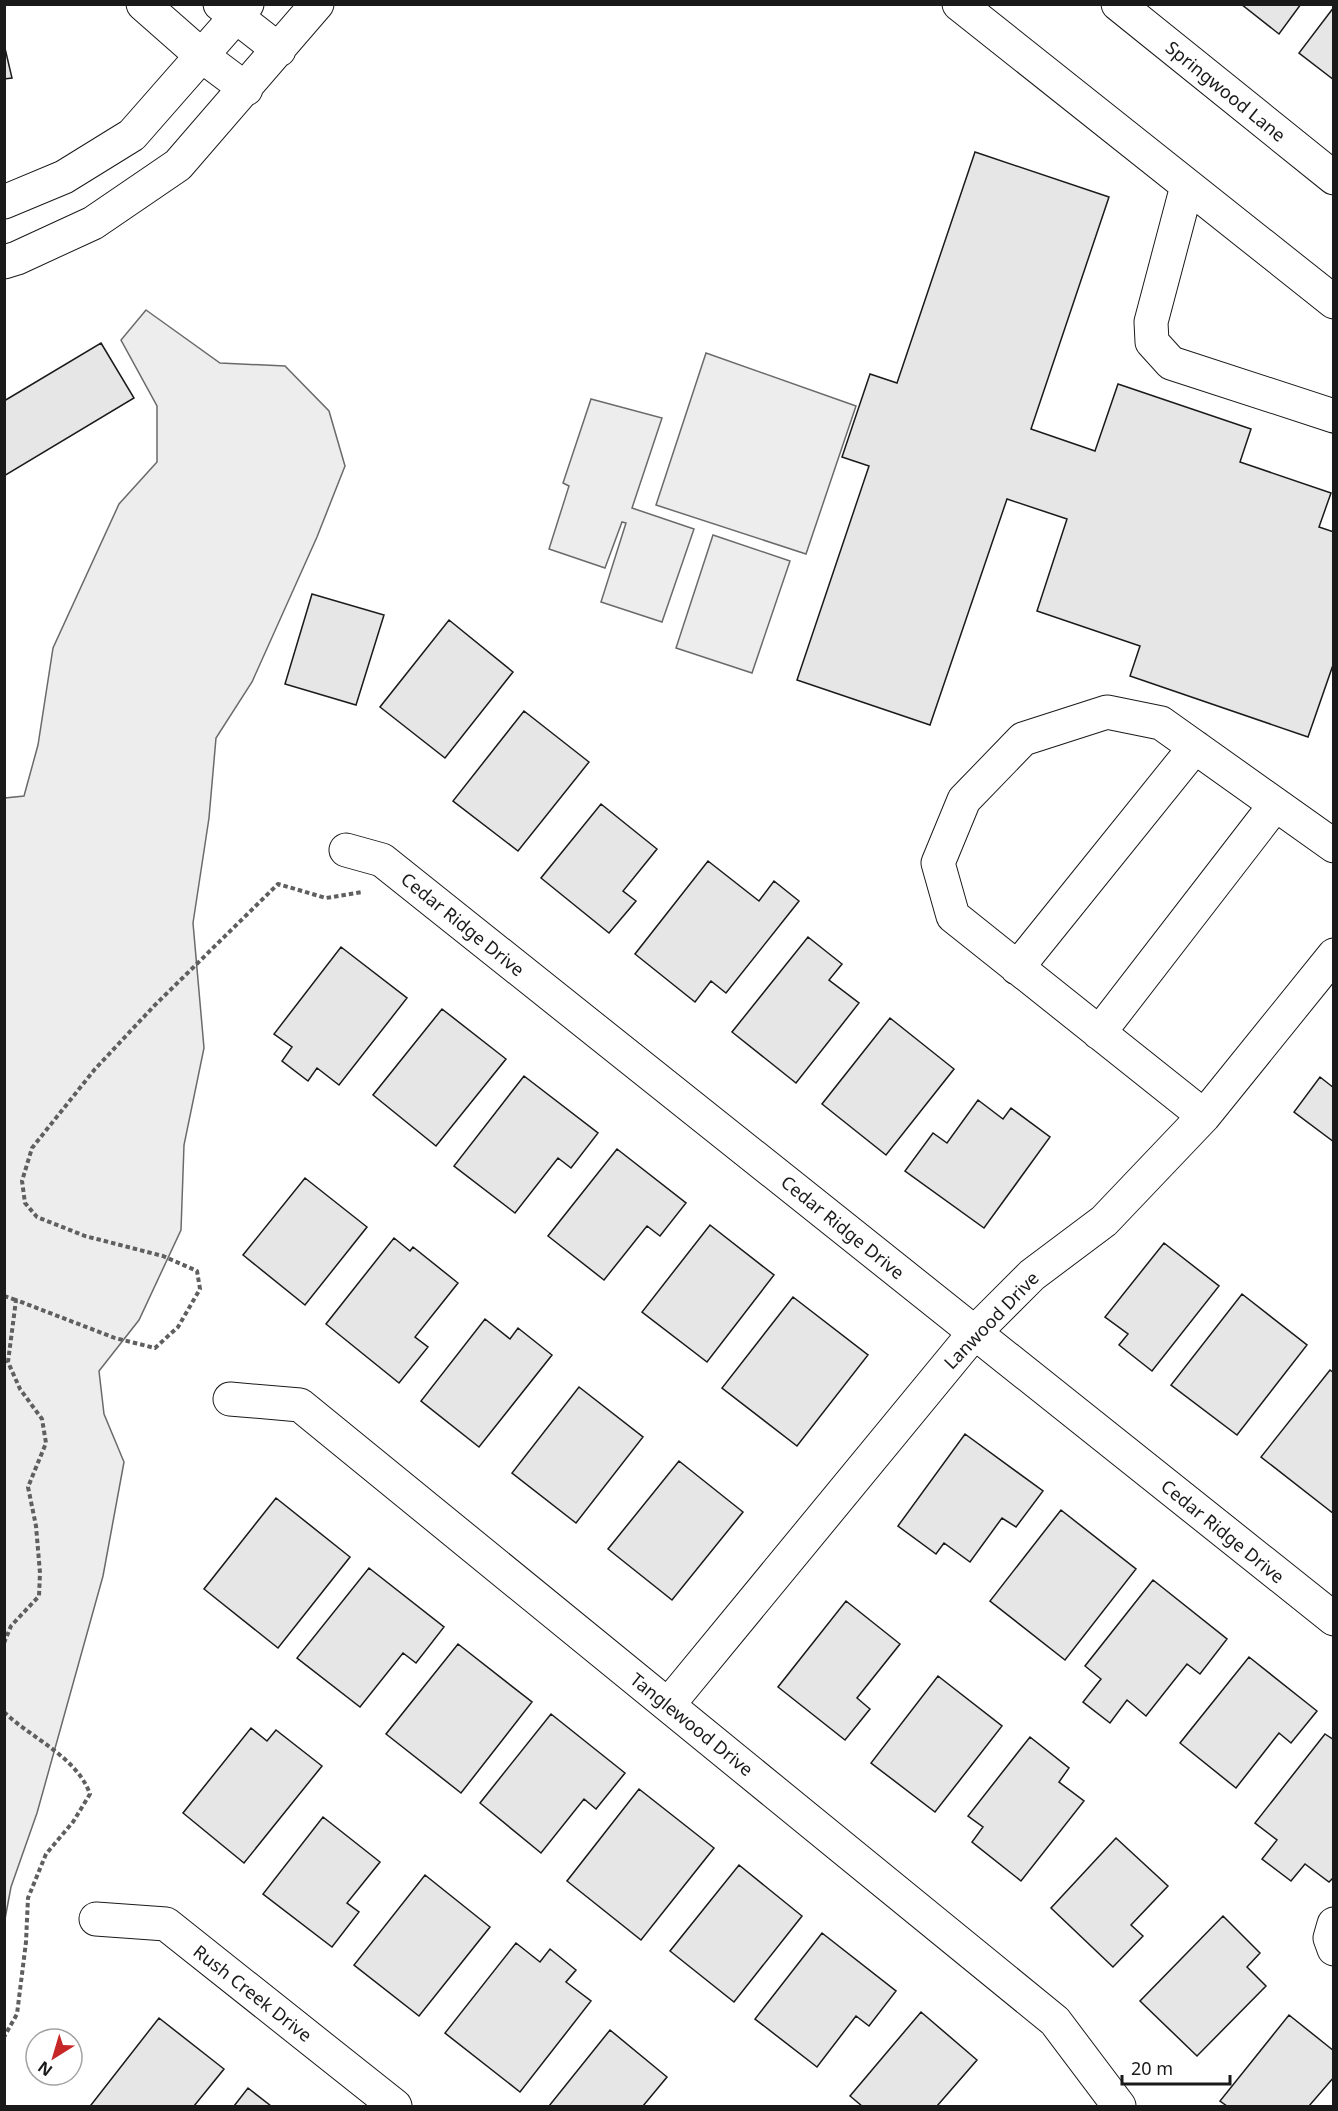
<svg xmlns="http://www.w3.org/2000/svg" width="1338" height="2111" font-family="'Noto Sans',sans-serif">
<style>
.built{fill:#ededed;stroke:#6a6a6a;stroke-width:1.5}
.building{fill:#e6e6e6;stroke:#1a1a1a;stroke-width:1.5}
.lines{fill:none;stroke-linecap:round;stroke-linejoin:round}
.minor-casing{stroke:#1a1a1a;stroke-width:35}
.path{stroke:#5f5f5f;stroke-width:4;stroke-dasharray:4.5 3;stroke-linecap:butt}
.minor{stroke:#fff;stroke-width:33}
.labels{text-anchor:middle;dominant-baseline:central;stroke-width:4.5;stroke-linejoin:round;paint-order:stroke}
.street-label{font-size:18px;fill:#1a1a1a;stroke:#fff}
</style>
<rect width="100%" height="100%" fill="#fff"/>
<!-- built -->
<path class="built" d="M146,310L220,363L285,366L329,411L345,466L317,537L252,682L216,738L209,818L193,923L204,1048L184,1145L181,1230L139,1320L99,1371L104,1414L124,1462L103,1576L37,1813L11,1887L5,1919V798L24,796L38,745L53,648L119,504L157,462V406L121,340Z
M706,353L856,406L806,554L656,505Z
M591,399L662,418L632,508L694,529L662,622L601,602L626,523L622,522L605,568L549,549L569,486L563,483Z
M713,535L790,561L752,673L676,648Z"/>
<!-- building -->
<path class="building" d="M1241,4H1301L1279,34Z
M1334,7V80L1299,53Z
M4,44L12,78L4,79Z
M975,152L1109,197L1031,429L1095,451L1118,384L1251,429L1240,462L1331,493L1319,527L1334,532V662L1308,737L1130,676L1140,646L1037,611L1067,519L1007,499L930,725L797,680L869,466L842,457L870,374L897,383Z
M101,343L134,398L4,476V401Z
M312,594L384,615L356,705L285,684Z
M449,620L513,672L445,758L380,707Z
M524,711L589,762L518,851L453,801Z
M601,804L657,849L623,891L636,901L609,933L541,878Z
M708,861L759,901L774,881L799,901L726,993L711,981L695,1002L635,954Z
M808,937L842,964L829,980L859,1003L796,1083L732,1032Z
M341,947L407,998L339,1085L317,1068L308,1081L282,1061L292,1047L274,1034Z
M442,1009L506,1059L436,1146L373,1095Z
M890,1018L954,1069L886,1155L822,1104Z
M524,1076L598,1133L571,1168L558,1158L515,1213L454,1166Z
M1320,1077L1334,1088V1142L1294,1112Z
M978,1100L1003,1119L1011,1108L1050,1137L984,1228L905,1171L933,1133L947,1143Z
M617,1149L686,1203L660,1236L647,1226L604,1280L548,1236Z
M305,1178L367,1227L305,1305L243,1255Z
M710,1225L774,1275L707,1362L642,1312Z
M394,1238L410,1251L413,1247L458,1283L415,1337L428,1347L399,1383L326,1324Z
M1164,1243L1219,1286L1152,1371L1119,1345L1128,1334L1105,1317Z
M1242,1294L1307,1345L1237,1435L1171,1385Z
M793,1297L868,1355L797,1446L722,1388Z
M485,1319L510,1339L518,1328L552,1355L479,1447L421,1401Z
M1330,1370L1334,1373V1514L1261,1457Z
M579,1387L643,1437L576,1523L512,1473Z
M965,1434L1043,1491L1016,1527L1002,1518L970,1562L944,1543L936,1554L898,1526Z
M679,1461L743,1512L672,1600L608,1549Z
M276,1498L350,1557L278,1648L204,1589Z
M1061,1510L1136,1569L1065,1660L990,1601Z
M369,1568L444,1627L416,1663L403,1653L360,1707L297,1658Z
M1153,1580L1227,1639L1200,1674L1187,1664L1146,1716L1127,1700L1110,1723L1083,1702L1101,1679L1085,1666Z
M846,1601L900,1644L857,1698L870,1709L845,1740L778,1687Z
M458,1644L532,1702L461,1793L386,1734Z
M1249,1657L1317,1711L1291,1743L1279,1733L1236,1788L1180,1743Z
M938,1676L1002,1726L935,1812L871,1763Z
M551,1714L625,1773L596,1809L584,1799L541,1853L480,1803Z
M251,1728L267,1741L276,1730L322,1766L244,1863L183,1813Z
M1325,1734L1334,1740V1877L1329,1882L1305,1864L1291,1881L1262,1859L1277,1840L1255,1823Z
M1030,1737L1069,1768L1059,1782L1084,1801L1021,1881L972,1842L983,1827L968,1816Z
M639,1789L714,1848L641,1940L567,1881Z
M323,1817L380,1862L347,1903L359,1912L332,1947L263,1894Z
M1116,1838L1168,1886L1131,1925L1143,1936L1113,1967L1051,1908Z
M739,1865L802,1916L734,2002L670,1951Z
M425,1875L490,1927L419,2016L354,1965Z
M1223,1916L1260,1953L1247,1967L1266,1986L1197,2056L1140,2001Z
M822,1933L896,1991L869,2026L856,2016L817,2067L755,2019Z
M516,1943L540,1962L550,1949L576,1970L566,1982L591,2001L520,2092L445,2033Z
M921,2012L977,2060L937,2106H862L850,2096Z
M1289,2015L1334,2051V2077L1309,2106H1227L1220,2101Z
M159,2018L224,2069L194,2106H93L91,2105Z
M610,2030L667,2077L643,2106H549Z
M248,2088L271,2106H234Z"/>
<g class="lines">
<defs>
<path id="minor" d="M143,4L202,56L246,89
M220,4L279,50
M959,4L1334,302
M1118,4L1334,178
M1187,186L1151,322L1152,342L1171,363L1334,416
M4,202L64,177L132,135L247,4
M4,262L17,258L93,223L178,165L317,4
M346,850L382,860L1334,1619
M1017,968L1195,747
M1099,1033L1275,805
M1204,1116L953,916L938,863L964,800L1023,739L1107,712L1161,723L1334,846
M230,1399L300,1405L1055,2021L1119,2106
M668,1705L975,1332L1032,1275L1104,1221L1204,1116L1334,955
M96,1919L166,1924L395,2106
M1334,1924L1330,1938L1334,1949"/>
</defs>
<!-- minor casing -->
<use href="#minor" class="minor-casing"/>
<!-- path -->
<path class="path" d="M4,1296L16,1300
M4,1643L11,1626L39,1596L40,1573L36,1526L28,1487L46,1443L42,1419L20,1389L8,1362L16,1300L115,1338L155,1348L178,1327L200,1289L197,1271L163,1256L85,1236L37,1217L25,1203L22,1181L32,1148L95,1069L154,1006L278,884L326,898L362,892
M4,1712C32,1739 76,1756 90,1794L73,1822L46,1854L28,1898L26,1942L17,2014L4,2037"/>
<!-- minor -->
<use href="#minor" class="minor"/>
</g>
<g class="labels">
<!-- street labels -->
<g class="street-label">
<text transform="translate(1226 91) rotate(39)">Springwood Lane</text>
<text transform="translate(463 924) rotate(39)">Cedar Ridge Drive</text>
<text transform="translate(843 1227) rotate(39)">Cedar Ridge Drive</text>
<text transform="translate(991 1320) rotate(-46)">Lanwood Drive</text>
<text transform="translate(1223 1531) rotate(39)">Cedar Ridge Drive</text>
<text transform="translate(692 1724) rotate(39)">Tanglewood Drive</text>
<text transform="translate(253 1993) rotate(38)">Rush Creek Drive</text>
</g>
</g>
<!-- border -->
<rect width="1338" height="2111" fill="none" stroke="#1a1a1a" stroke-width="12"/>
<!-- north arrow -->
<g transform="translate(54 2057) rotate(217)"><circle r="28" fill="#ffffff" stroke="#a3a3a3" stroke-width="1.5"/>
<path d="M0-4.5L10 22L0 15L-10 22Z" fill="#c62828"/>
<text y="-9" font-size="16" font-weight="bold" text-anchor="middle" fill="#1a1a1a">N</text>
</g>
<!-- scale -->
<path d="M1122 2075v9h108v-9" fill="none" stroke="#1a1a1a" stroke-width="3"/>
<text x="1131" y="2075" font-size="18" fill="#1a1a1a" stroke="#ffffff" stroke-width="4.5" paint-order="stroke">20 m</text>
</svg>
